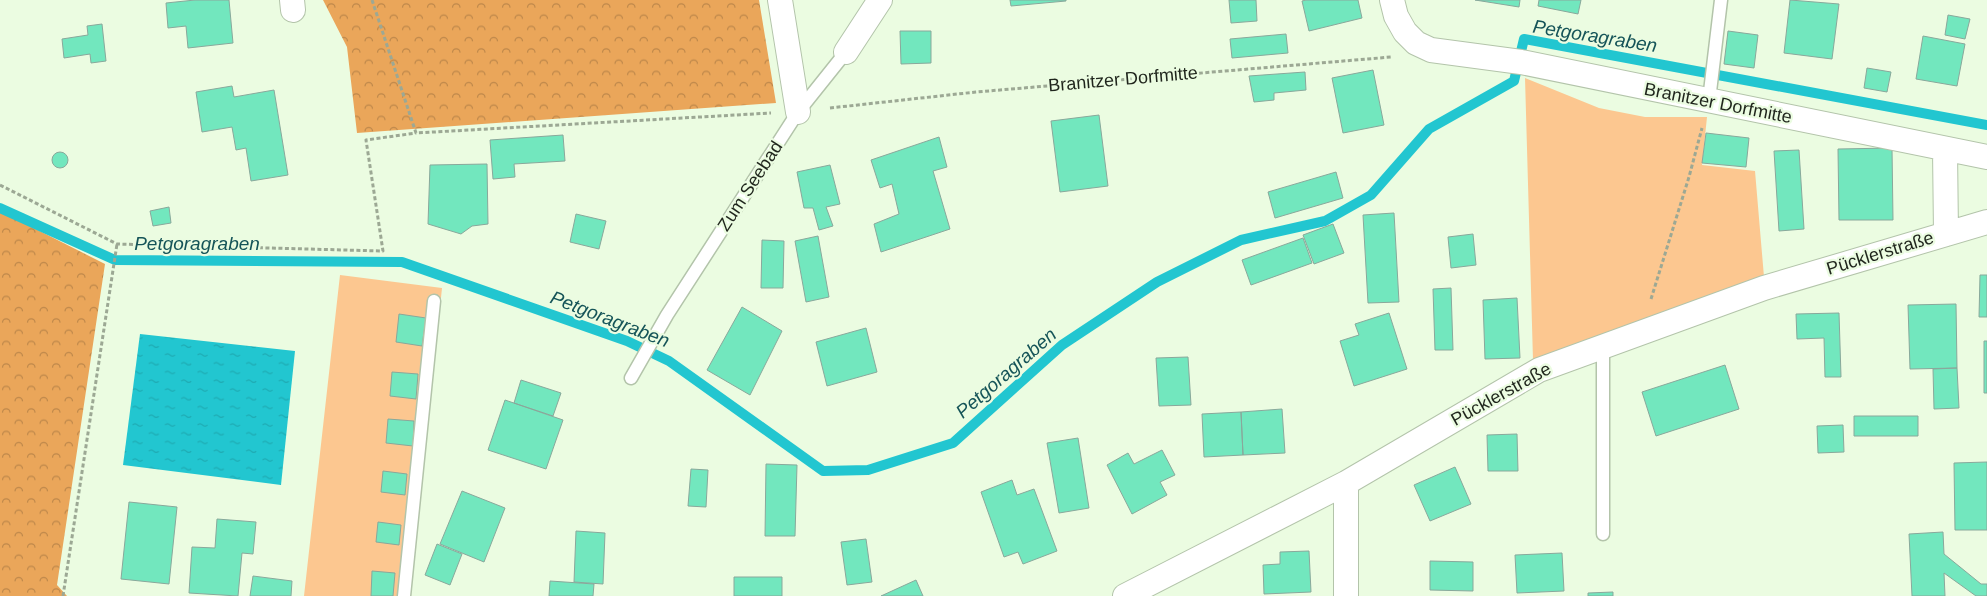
<svg xmlns="http://www.w3.org/2000/svg" width="1987" height="596" font-family="Helvetica,sans-serif">
<style>
.forest{fill:url(#forest-crowns)}
.green{fill:#fcc790}
.water{fill:url(#water-ripples)}
.lines{fill:none;stroke-linecap:round;stroke-linejoin:round}
.stream{stroke:#22c6d0;stroke-width:10}
.building{fill:#72e7be;stroke:#89a89b}
.service-casing{stroke:#b3c4aa;stroke-width:15}
.minor-casing{stroke:#b3c4aa;stroke-width:26}
.path{stroke:#9ca894;stroke-width:3;stroke-dasharray:4 2.5;stroke-linecap:butt}
.service{stroke:#fff;stroke-width:12}
.minor{stroke:#fff;stroke-width:24}
.labels{text-anchor:middle;dominant-baseline:central;stroke-width:4.5;stroke-linejoin:round;paint-order:stroke}
.street-label{font-size:18px;fill:#1f251c;stroke:#ebfce1}
.water-label{font-size:19px;font-style:italic;fill:#155458;stroke:#ebfce1}
</style>
<defs>
<pattern id="forest-crowns" width="20" height="18" patternUnits="userSpaceOnUse" patternTransform="scale(1.25)"><rect width="20" height="18" fill="#eaa65a"/><path d="M2 6a3 3 0 1 1 6 0M12 15a3 3 0 1 1 6 0" fill="none" stroke="#bd874a"/></pattern>
<pattern id="water-ripples" width="26" height="14" patternUnits="userSpaceOnUse" patternTransform="scale(1.25)"><rect width="26" height="14" fill="#22c6d0"/><path d="M2 4q2-2 4 0t4 0M15 11q2-2 4 0t4 0" fill="none" stroke="#1eaab2"/></pattern>
</defs>
<rect width="100%" height="100%" fill="#ebfce1"/>
<!-- forest -->
<path class="forest" d="M323,0H759L776,103L357,133L347,47Z
M0,211L105,264L57,585L67,596H0Z"/>
<!-- green -->
<path class="green" d="M1525,78L1599,108L1645,117H1707L1702,165L1755,171L1764,277L1533,360Z
M340,275L442,288L410,596H304Z"/>
<!-- water -->
<path class="water" d="M140,334L295,351L281,485L123,465Z"/>
<g class="lines">
<!-- stream -->
<path class="stream" d="M0,208L115,260L402,262L627,341L669,361L823,471L868,470L953,443L1062,345L1157,282L1241,240L1325,221L1371,195L1429,129L1514,81L1524,39L1987,125"/>
</g>
<!-- building -->
<path class="building" d="M195,0H229L233,43L188,48L186,26L168,28L166,3Z
M1010,0H1066V1L1011,6Z
M1229,0H1256L1257,21L1231,23Z
M1306,0H1358L1362,18L1309,31L1302,1Z
M1475,0H1520L1519,7Z
M1539,0H1581L1578,14L1538,6Z
M1790,0L1839,4L1832,59L1784,53Z
M1948,15L1970,19L1965,39L1945,35Z
M102,24L106,61L91,63L90,54L64,58L62,39L88,35L87,26Z
M900,31H931V63L901,64Z
M1728,31L1758,35L1754,68L1724,64Z
M1286,34L1288,53L1232,58L1230,39Z
M1923,36L1965,44L1957,86L1916,79Z
M1867,68L1891,72L1887,92L1864,88Z
M1373,70L1384,125L1343,133L1332,78Z
M1305,72L1306,90L1274,93V100L1254,102L1249,76Z
M232,86L234,97L274,90L288,175L251,181L246,148L236,150L232,127L202,132L196,92Z
M1099,115L1108,186L1060,192L1051,121Z
M1706,133L1749,138L1746,167L1702,163Z
M563,135L565,161L514,164L515,177L493,179L490,140Z
M939,137L947,167L933,171L950,229L881,252L874,224L899,214L892,184L880,188L871,160Z
M1892,148L1893,220H1839L1838,149Z
M1799,150L1804,229L1779,231L1774,151Z
M52 160a8 8 0 1 1 16 0a8 8 0 1 1-16 0Z
M487,164L488,224L472,226L461,234L428,224L430,165Z
M830,165L840,204L826,207L833,226L819,230L813,208H804L797,172Z
M1336,172L1343,198L1275,218L1268,192Z
M169,207L171,223L153,226L150,211Z
M1394,213L1399,302L1368,303L1363,215Z
M576,214L606,221L599,249L570,242Z
M1333,224L1344,253L1314,264L1303,235Z
M1473,234L1476,265L1451,268L1448,237Z
M818,236L829,297L806,302L795,241Z
M1303,238L1312,263L1251,285L1242,260Z
M762,240L784,241L783,288H761Z
M1980,275H1987V317H1979Z
M1451,288L1453,350H1435L1433,289Z
M1517,298L1520,358L1485,359L1483,300Z
M1956,304L1957,368L1910,369L1908,305Z
M742,307L782,331L750,395L707,370Z
M1389,313L1407,369L1354,386L1340,341L1359,335L1355,324Z
M1839,313L1841,377H1825L1824,338L1797,339L1796,314Z
M399,314L426,318L422,346L396,342Z
M866,328L877,372L827,386L816,342Z
M1984,341H1987V393H1984Z
M1188,357L1191,405L1159,406L1156,358Z
M1725,365L1739,409L1656,436L1642,392Z
M1957,368L1959,408L1934,409L1933,369Z
M392,372L418,374L416,399L390,396Z
M521,380L561,393L553,416L514,403Z
M505,400L563,420L546,469L488,450Z
M1282,409L1285,453L1243,455L1241,412Z
M1241,412L1243,455L1204,457L1202,414Z
M1854,416H1918V436H1854Z
M388,419L414,421L413,446L386,443Z
M1843,425L1844,452L1818,453L1817,426Z
M1517,434L1518,471H1488L1487,435Z
M1078,438L1089,508L1059,513L1047,443Z
M1162,450L1175,475L1160,482L1167,495L1132,514L1107,465L1128,453L1134,464Z
M1987,462V530H1955L1954,463Z
M766,464L797,465L795,536H765Z
M1455,467L1471,504L1430,521L1414,485Z
M691,469L708,470L706,507L688,506Z
M383,471L407,474L405,495L381,492Z
M1012,480L1017,495L1034,489L1057,551L1023,564L1018,552L1004,557L981,492Z
M462,491L505,508L484,562L440,544Z
M129,502L177,507L169,584L121,579Z
M217,519L256,522L253,554L242,553L238,596L189,593L192,547L215,548Z
M378,522L401,525L399,545L376,542Z
M576,531L605,533L603,584L574,582Z
M1943,532L1944,554L1981,584H1987V596H1976L1944,573L1945,596H1912L1909,534Z
M866,539L872,582L847,585L841,542Z
M437,544L462,554L450,585L425,575Z
M1309,551L1311,592L1264,594L1263,565L1280,564V552Z
M1562,553L1564,591L1517,593L1515,555Z
M1430,561L1473,562V591L1430,590Z
M372,571L395,573L393,596H371Z
M253,576L292,581L291,596H250Z
M734,577H782V596H734Z
M916,580L923,596H881Z
M550,581L594,584L593,596H549Z
M1613,592V596H1588V593Z"/>
<g class="lines">
<defs>
<path id="service" d="M1709,100L1721,0
M631,378L667,315L798,112L846,52
M1603,534V346
M404,596L434,301"/>
<path id="minor" d="M292,0L293,10
M780,0L798,112
M1392,0L1396,16L1405,32L1416,43L1431,50L1521,62L1987,157
M846,52L880,0
M1945,149L1946,234
M1125,596L1346,483L1539,370L1764,288L1987,222
M1346,596V483"/>
</defs>
<!-- service casing -->
<use href="#service" class="service-casing"/>
<!-- minor casing -->
<use href="#minor" class="minor-casing"/>
<!-- path -->
<path class="path" d="M372,0L416,133L771,113
M830,108L976,92L1391,57
M0,185L117,244L383,251L366,140L416,133
M1651,299L1689,177L1702,128
M63,596L117,244"/>
<!-- service -->
<use href="#service" class="service"/>
<!-- minor -->
<use href="#minor" class="minor"/>
</g>
<g class="labels">
<!-- street labels -->
<g class="street-label">
<text transform="translate(1123 79) rotate(-5)">Branitzer Dorfmitte</text>
<text transform="translate(1718 103) rotate(11)">Branitzer Dorfmitte</text>
<text transform="translate(750 186) rotate(-57)">Zum Seebad</text>
<text transform="translate(1880 253) rotate(-17)">Pücklerstraße</text>
<text transform="translate(1501 394) rotate(-29)">Pücklerstraße</text>
</g>
<!-- water labels -->
<g class="water-label">
<text transform="translate(1595 36) rotate(9)">Petgoragraben</text>
<text x="197" y="243">Petgoragraben</text>
<text transform="translate(610 319) rotate(21)">Petgoragraben</text>
<text transform="translate(1006 373) rotate(-41)">Petgoragraben</text>
</g>
</g>
</svg>
